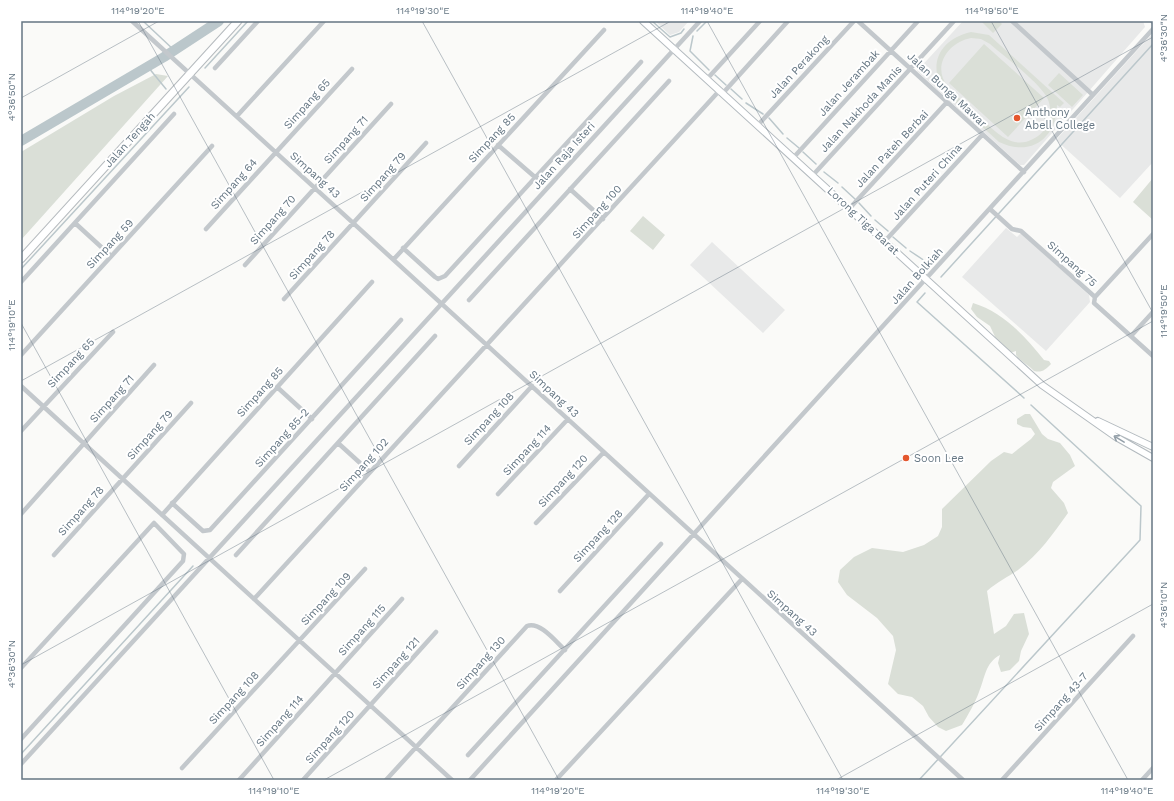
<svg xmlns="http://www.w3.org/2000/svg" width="1174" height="801" font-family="'Work Sans',sans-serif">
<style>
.built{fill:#e8e9e9}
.green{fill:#dadfd7;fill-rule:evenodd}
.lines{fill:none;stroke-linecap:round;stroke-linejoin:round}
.stream{stroke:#bbc7cb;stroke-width:1.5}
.river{stroke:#bbc7cb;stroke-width:10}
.secondary-casing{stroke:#b3babf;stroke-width:8}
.primary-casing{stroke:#b5babe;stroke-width:9}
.street{stroke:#c3c8cc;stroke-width:4.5}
.secondary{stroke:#fff;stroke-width:6}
.primary{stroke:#fff;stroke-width:7}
.oneway{stroke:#939fa8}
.ticks{fill:none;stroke:#657683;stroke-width:1;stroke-opacity:0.45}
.poi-dot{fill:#e4572e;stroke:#fff;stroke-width:1.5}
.labels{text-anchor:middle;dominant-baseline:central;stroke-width:4;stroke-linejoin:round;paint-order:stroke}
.street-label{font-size:11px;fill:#657683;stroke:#fff}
.poi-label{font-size:11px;fill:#657683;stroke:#fff;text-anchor:start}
.neatline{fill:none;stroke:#657683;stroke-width:1.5}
.ticks-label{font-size:10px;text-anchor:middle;fill:#657683}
</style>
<rect width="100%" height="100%" fill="#fafaf8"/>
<!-- built -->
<path class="built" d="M655,21H689L679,32L670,35Z
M963,21H1143L1145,27L1024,165H1020L917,71Z
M1153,33V162L1120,198L1056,140Z
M1006,228L1017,237L1021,233L1089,295L1090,302L1046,351L962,277Z
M712,242L785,310L763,333L690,265Z"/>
<!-- green -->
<path class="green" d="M981,21H999L1002,24L993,33Z
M971,32L989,35L1064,103L1060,107L1057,105C1056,139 1031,157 999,142L944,92C927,64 940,39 971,32ZM971,38L981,39L990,44C1006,58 1031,76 1044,93C1050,100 1052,112 1049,121C1046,129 1041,135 1033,139C1010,152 990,126 975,112C966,104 956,96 948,87C931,66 949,42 971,38Z
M984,44L1044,98L1008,137L949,83Z
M1059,73L1083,95L1072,107L1048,85Z
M156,74L168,76L21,240V152L114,96Z
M1153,178V220L1133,202Z
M643,216L665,235L653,250L630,231Z
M973,303C1003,312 1025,336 1044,360L1049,361L1051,364C1045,370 1042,373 1034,371C1029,365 1021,362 1016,355V351L1010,353L997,341L990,326L977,317L971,309Z
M1025,414H1030L1042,434L1048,439L1060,443L1070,455L1075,466L1053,482L1051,488L1064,503L1068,513C1053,534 1039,554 1018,570C1008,577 997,582 987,591L994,634L1006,626L1014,614L1024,613L1029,634L1021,651L1019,661L1010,670L1001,672L998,663L1000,655C985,663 985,678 979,692C975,703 968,715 962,725L946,731L938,727L929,717L923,706L912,697L898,694L888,684L896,650L893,636L877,618L847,595L838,582L840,570L854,557L872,548L903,552L924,545L938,536L942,527V509L991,461L1004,452L1012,454L1031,439L1035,434L1031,428L1023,427L1017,424V419Z"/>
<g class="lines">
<!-- stream -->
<path class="stream" d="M143,21L175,51
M652,21L670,37L681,33L684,29
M697,31L707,21
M693,36L690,51L709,70
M148,67L166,89
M205,68L248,21
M715,75L726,85
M731,89L742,99
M746,103L763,114
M769,118L783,134
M787,138L799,148
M803,152L816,164
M824,172L838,183
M842,187L855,199
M859,203L871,216
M875,220L888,231
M893,237L906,248
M910,251L928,263L934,260L942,251
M21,269L189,87
M941,277L1153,44
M925,293L917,302L1024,398
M21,754L193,566
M919,780L1140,540L1141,506L1031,405"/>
<!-- river -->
<path class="river" d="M21,141L164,57L219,21"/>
<defs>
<path id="secondary" d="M643,21L1042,385L1116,437L1153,458
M1098,421L1153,447"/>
<path id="primary" d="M21,259L238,21"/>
</defs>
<!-- secondary casing -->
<use href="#secondary" class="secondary-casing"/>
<!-- primary casing -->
<use href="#primary" class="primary-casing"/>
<!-- street -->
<path class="street" d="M132,21L963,780
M858,21L1024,172
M1012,21L1093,95
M1152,21L1153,22
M215,68L258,21
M707,79L760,21
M723,93L788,21
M237,116L324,21
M758,125L854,21
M498,145L536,178
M794,157L918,21
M813,175L954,21
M570,189L603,219
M849,209L947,102
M990,209L1012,229L1021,231L1095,297
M75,223L111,256
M206,229L352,69
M885,241L982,135
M403,248L435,277L438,279L445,276L641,62
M394,259L604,30
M245,265L391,104
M21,282L174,114
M1095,297L1153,234
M1095,297L1094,303L1153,356
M284,299L426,143
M469,300L669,81
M1131,336L1153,312
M21,355L212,146
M21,386L452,780
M277,387L312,419
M21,431L113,332
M338,443L370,472
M459,466L532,386
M498,494L568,419
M172,503L203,531L210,530L401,320
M21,514L154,365
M162,515L372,282
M536,523L604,452
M54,555L191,403
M236,555L435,336
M560,591L649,494
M254,599L720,90
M21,668L154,523L184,554L183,561L21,739
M468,755L661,544
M21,764L700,21
M182,768L365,569
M239,780L402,599
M303,780L436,632
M386,780L527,626C540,621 556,642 565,650
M470,780L1153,29
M556,780L742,579
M1002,780L1133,636
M1142,780L1153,768"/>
<!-- secondary -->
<use href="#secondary" class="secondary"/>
<!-- primary -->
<use href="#primary" class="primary"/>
</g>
<!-- one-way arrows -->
<defs><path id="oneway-shaft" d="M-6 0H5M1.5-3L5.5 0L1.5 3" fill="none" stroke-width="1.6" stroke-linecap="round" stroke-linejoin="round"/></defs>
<use class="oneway" href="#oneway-shaft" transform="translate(1119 439) rotate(-149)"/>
<!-- ticks -->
<path class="ticks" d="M138,21L559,780M422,21L843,780M707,21L1128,780M991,21L1153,313M21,98L159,21M21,323L274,780M21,381L671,21M21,665L1153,37M324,780L1153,321M836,780L1153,604"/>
<!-- markers -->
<g class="poi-dot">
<circle cx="1017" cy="118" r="4"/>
<circle cx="906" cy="458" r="4"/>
</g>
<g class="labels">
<!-- street labels -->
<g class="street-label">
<text transform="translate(799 67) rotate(-47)">Jalan Perakong</text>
<text transform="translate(849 83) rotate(-48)">Jalan Jerambak</text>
<text transform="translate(947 90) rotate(43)">Jalan Bunga Mawar</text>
<text transform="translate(307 104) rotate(-48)">Simpang 65</text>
<text transform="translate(861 109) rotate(-47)">Jalan Nakhoda Manis</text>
<text transform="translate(492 138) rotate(-47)">Simpang 85</text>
<text transform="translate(130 140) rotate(-48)">Jalan Tengah</text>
<text transform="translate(346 140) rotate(-48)">Simpang 71</text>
<text transform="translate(892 149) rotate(-47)">Jalan Pateh Berbai</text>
<text transform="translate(564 156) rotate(-48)">Jalan Raja Isteri</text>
<text transform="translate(315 175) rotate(42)">Simpang 43</text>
<text transform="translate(383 177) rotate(-48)">Simpang 79</text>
<text transform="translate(927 182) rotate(-48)">Jalan Puteri China</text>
<text transform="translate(234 184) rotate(-48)">Simpang 64</text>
<text transform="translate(597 212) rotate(-48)">Simpang 100</text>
<text transform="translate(273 220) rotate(-48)">Simpang 70</text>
<text transform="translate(863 221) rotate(43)">Lorong Tiga Barat</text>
<text transform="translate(110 244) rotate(-47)">Simpang 59</text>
<text transform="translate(312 255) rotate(-48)">Simpang 78</text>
<text transform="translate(1072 264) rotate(42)">Simpang 75</text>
<text transform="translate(917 276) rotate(-48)">Jalan Bolkiah</text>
<text transform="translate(71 363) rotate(-47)">Simpang 65</text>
<text transform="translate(260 392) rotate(-48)">Simpang 85</text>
<text transform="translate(554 394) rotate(43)">Simpang 43</text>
<text transform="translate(112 399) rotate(-48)">Simpang 71</text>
<text transform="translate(489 419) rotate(-47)">Simpang 108</text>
<text transform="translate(150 435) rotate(-48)">Simpang 79</text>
<text transform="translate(282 438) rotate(-48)">Simpang 85-2</text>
<text transform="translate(527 450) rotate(-47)">Simpang 114</text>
<text transform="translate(364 465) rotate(-48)">Simpang 102</text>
<text transform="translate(563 481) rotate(-47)">Simpang 120</text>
<text transform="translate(81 511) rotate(-48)">Simpang 78</text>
<text transform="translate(598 536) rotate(-47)">Simpang 128</text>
<text transform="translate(326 599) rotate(-47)">Simpang 109</text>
<text transform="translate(792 613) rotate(42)">Simpang 43</text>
<text transform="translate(362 630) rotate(-48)">Simpang 115</text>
<text transform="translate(396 663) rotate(-48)">Simpang 121</text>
<text transform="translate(481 663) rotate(-48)">Simpang 130</text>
<text transform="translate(234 698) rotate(-47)">Simpang 108</text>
<text transform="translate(1061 702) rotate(-48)">Simpang 43-7</text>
<text transform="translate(280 721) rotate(-48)">Simpang 114</text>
<text transform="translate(330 737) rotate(-48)">Simpang 120</text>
</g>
<!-- poi labels -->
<g class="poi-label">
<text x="1025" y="112">Anthony<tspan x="1025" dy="13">Abell College</tspan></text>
<text x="914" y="458">Soon Lee</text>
</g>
</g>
<!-- border -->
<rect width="1174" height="801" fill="none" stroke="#ffffff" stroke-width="44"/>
<rect x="22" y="22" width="1130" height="757" class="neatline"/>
<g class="ticks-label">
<text x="138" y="14">114°19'20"E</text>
<text x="423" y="14">114°19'30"E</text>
<text x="707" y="14">114°19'40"E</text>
<text x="992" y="14">114°19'50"E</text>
<text transform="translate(1163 38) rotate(-90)" y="4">4°36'30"N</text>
<text transform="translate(11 97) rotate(-90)" y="4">4°36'50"N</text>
<text transform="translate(1163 311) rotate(-90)" y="4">114°19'50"E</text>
<text transform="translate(11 325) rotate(-90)" y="4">114°19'10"E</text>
<text transform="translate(1163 605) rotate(-90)" y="4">4°36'10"N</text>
<text transform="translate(11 664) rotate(-90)" y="4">4°36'30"N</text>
<text x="274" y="794">114°19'10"E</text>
<text x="558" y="794">114°19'20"E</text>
<text x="843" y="794">114°19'30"E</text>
<text x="1127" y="794">114°19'40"E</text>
</g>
</svg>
